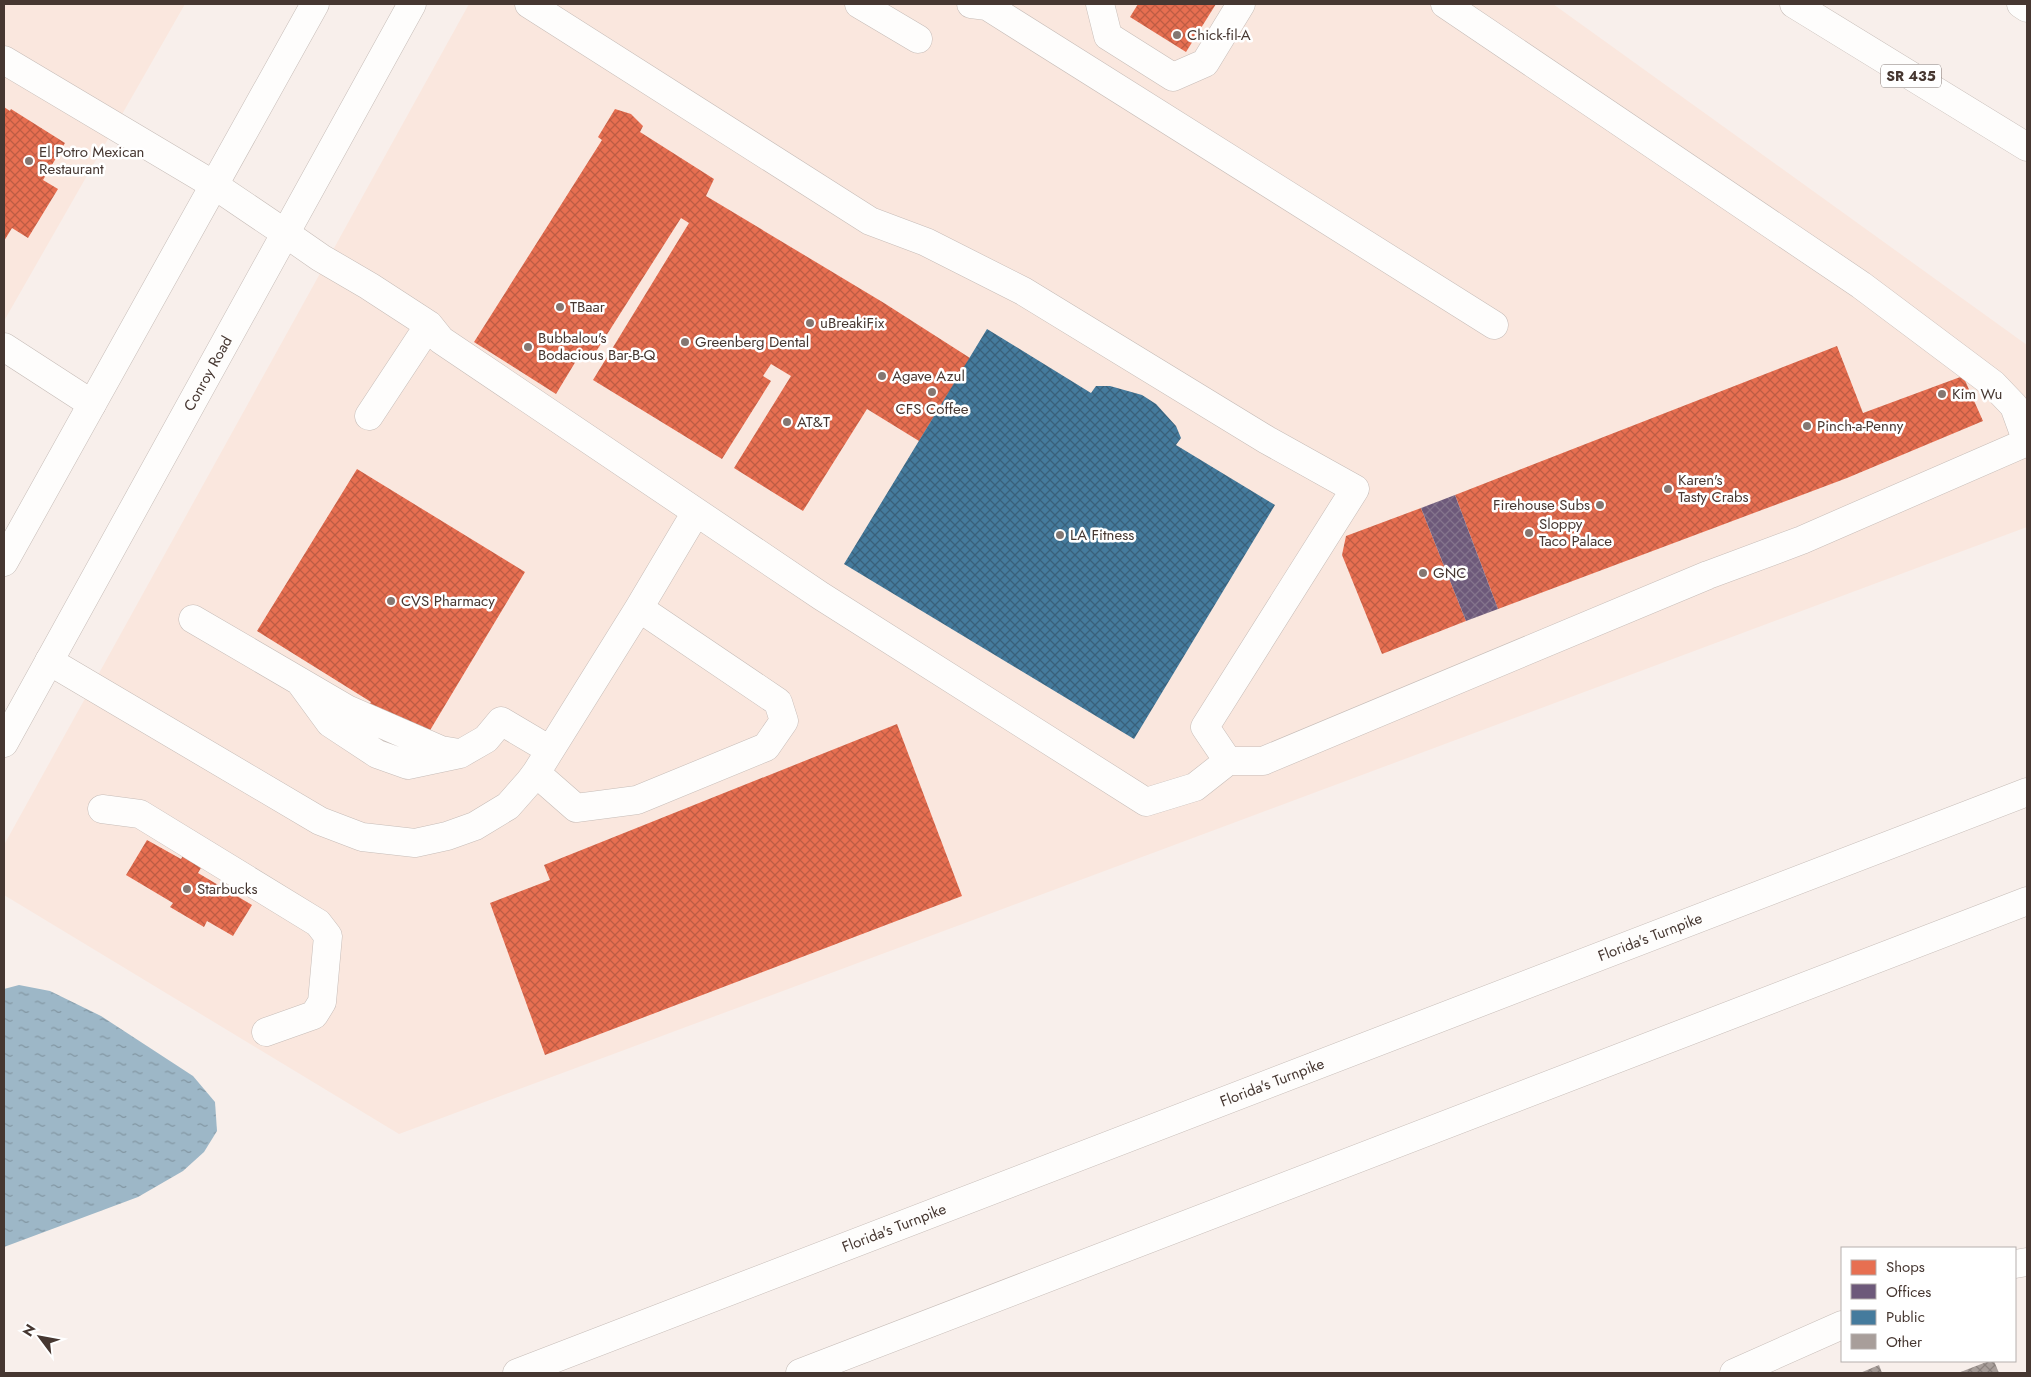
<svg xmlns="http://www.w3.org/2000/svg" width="2031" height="1377" font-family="Jost,sans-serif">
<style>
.built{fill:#fae7de}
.water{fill:url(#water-ripples)}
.shops{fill:url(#shops-cross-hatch)}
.offices{fill:url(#offices-cross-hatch)}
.public{fill:url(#public-cross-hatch)}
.building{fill:url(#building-cross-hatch)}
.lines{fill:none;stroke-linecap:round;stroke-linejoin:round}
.minor-casing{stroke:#c6bcb7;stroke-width:29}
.major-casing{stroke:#c6bcb7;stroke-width:29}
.highway-casing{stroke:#c6bcb7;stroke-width:29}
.minor{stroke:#fefdfc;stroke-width:28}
.major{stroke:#fefdfc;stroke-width:28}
.highway{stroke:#fefdfc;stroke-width:28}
.poi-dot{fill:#847772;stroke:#fff;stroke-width:2}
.labels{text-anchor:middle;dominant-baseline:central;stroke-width:5;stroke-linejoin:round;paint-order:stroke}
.shield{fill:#fff;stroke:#7e736f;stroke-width:1}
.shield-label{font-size:14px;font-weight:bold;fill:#463731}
.poi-label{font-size:15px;fill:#463731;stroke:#fff;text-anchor:start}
.street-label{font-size:15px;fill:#463731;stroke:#fff}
</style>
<defs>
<pattern id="water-ripples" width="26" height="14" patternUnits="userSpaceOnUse" patternTransform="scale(1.25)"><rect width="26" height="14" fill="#9db7c7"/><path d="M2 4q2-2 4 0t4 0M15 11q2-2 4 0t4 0" fill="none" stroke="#8296a2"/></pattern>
<pattern id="shops-cross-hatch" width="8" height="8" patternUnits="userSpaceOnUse" patternTransform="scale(1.25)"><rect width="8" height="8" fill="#e76f51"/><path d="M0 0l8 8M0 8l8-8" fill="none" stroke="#bd5c44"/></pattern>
<pattern id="offices-cross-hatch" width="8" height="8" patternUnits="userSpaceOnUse" patternTransform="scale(1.25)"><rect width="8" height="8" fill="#6d597a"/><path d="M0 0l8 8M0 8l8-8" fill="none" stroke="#84748c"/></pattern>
<pattern id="public-cross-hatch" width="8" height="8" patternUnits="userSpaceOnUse" patternTransform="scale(1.25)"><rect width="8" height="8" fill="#457b9d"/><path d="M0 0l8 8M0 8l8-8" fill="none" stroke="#39607a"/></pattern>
<pattern id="building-cross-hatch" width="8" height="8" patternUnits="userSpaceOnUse" patternTransform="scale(1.25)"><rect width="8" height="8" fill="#a89e9a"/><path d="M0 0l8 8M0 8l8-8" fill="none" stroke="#8b827e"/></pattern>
</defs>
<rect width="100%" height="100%" fill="#f8efeb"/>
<!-- built -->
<path class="built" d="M4,4H185L4,321Z
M469,4H1553L2027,345V527L399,1134L4,895V845Z"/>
<!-- water -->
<path class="water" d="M19,985L50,991L101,1016L193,1076L215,1102L217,1131L204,1152L183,1171L138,1197L4,1247V989Z"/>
<!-- shops -->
<path class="shops" d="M1138,4H1216L1186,52L1130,17Z
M4,107L10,111L11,109L65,143L43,180L58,189L28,238L12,228L4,241Z
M615,109L631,114L643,126L640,132L714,179L706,196L884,303L970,358L919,441L867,409L803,511L734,468L791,376L771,364L763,376L771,381L722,459L593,380L689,223L681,218L592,358L582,351L556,394L474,342L602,140L598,137Z
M1837,346L1863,413L1963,376L1983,421L1847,478L1498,609L1455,495Z
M357,469L525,572L426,737L406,723L393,746L357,723L371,702L257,631Z
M1421,508L1466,621L1382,654L1342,555L1346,536Z
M897,724L962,896L545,1055L490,903L550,880L544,865Z
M147,840L181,859L188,848L206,859L198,873L252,905L233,936L207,921L204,927L170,907L173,903L126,875Z"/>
<!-- offices -->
<path class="offices" d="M1455,495L1498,609L1466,621L1421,508Z"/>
<!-- public -->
<path class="public" d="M987,329L1091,393L1096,386H1110L1142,395L1156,404L1176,426L1181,438L1176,445L1275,505L1134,739L844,564Z"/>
<!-- building -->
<path class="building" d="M1989,1361H1994L1999,1373H1958Z
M1879,1365L1882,1373H1860Z"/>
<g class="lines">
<defs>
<path id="minor" d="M529,4L870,221L926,242L1023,291L1267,440L1355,489L1205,727L1228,761H1263L1708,575L1802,540L2027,442L2014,406L1993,384L1861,285L1445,4
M859,4L918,39
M971,4L987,6L1494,325
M1100,4L1108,36L1173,77L1205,63L1241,4
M4,60L214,185
M285,233L321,258L369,286L429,325L441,340L821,596L1146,802L1195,787L1228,761
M4,347L92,404
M369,416L429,325
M639,608L696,512
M193,619L347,709L441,750L459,753
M49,661L320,821L362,837L415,843L447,836L475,826L508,806L530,781L536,773L639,608L778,702L784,721L766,747L637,800L576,808L536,773
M300,682L330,723L377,754L408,765L460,754L486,739L501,721L550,750
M102,809L140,814L318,923L328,936L322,1002L314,1015L266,1032
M2015,1264L2027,1262
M1734,1373L1842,1325"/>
<g id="major">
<path d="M1794,4L2027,147"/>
<path d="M2021,4L2027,8"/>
<path d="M214,185L285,233"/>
<path d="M4,562L315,4"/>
<path id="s1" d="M4,743L412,4"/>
</g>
<g id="highway">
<path id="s2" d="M517,1373L2027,792"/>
<path d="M800,1373L2027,901"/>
</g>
</defs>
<!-- minor casing -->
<use href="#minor" class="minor-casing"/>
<!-- major casing -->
<use href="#major" class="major-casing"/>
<!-- highway casing -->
<use href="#highway" class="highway-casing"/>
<!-- minor -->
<use href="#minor" class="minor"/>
<!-- major -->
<use href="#major" class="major"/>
<!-- highway -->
<use href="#highway" class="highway"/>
</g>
<!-- markers -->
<g class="poi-dot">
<circle cx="1177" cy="35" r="5"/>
<circle cx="29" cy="161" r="5"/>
<circle cx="560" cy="307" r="5"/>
<circle cx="810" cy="323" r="5"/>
<circle cx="685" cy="342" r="5"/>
<circle cx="528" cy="347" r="5"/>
<circle cx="882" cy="376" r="5"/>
<circle cx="932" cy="392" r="5"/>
<circle cx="1942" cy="394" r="5"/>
<circle cx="787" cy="422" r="5"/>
<circle cx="1807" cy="426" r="5"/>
<circle cx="1668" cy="489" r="5"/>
<circle cx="1600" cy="505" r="5"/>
<circle cx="1529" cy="533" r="5"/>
<circle cx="1060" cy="535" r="5"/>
<circle cx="1423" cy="573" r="5"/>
<circle cx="391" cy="601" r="5"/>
<circle cx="187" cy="889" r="5"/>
</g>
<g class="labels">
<!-- shield labels -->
<rect class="shield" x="1881" y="64.5" width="60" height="23" rx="4"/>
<g class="shield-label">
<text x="1911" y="76">SR 435</text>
</g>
<!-- poi labels -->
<g class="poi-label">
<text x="1187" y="35">Chick-fil-A</text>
<text x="39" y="152">El Potro Mexican<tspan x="39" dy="17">Restaurant</tspan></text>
<text x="570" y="307">TBaar</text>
<text x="820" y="323">uBreakiFix</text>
<text x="538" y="338">Bubbalou's<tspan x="538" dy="17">Bodacious Bar-B-Q</tspan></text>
<text x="695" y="342">Greenberg Dental</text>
<text x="892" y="376">Agave Azul</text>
<text x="1952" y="394">Kim Wu</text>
<text x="932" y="409" text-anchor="middle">CFS Coffee</text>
<text x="797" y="422">AT&amp;T</text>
<text x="1817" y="426">Pinch-a-Penny</text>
<text x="1678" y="480">Karen's<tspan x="1678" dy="17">Tasty Crabs</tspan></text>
<text x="1590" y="505" text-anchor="end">Firehouse Subs</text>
<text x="1539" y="524">Sloppy<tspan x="1539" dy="17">Taco Palace</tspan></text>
<text x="1070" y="535">LA Fitness</text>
<text x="1433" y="573">GNC</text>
<text x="401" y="601">CVS Pharmacy</text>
<text x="197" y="889">Starbucks</text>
</g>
<!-- street labels -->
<g class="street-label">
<text stroke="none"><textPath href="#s1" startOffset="422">Conroy Road</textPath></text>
<text stroke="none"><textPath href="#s2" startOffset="1214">Florida's Turnpike</textPath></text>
<text stroke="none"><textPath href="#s2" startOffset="809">Florida's Turnpike</textPath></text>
<text stroke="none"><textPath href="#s2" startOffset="404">Florida's Turnpike</textPath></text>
</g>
</g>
<!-- border -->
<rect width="2031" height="1377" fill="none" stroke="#463731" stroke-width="10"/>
<!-- legend -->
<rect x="1841" y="1247" width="175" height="115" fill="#ffffff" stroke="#b5afad"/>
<rect x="1851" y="1260" width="25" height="15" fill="#e76f51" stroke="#b5afad"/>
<text x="1886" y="1272" font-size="15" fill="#463731">Shops</text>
<rect x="1851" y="1284" width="25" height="15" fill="#6d597a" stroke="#b5afad"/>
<text x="1886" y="1297" font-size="15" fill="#463731">Offices</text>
<rect x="1851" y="1310" width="25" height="15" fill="#457b9d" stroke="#b5afad"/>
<text x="1886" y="1322" font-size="15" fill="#463731">Public</text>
<rect x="1851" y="1334" width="25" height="15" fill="#a89e9a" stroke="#b5afad"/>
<text x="1886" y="1347" font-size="15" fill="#463731">Other</text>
<!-- north arrow -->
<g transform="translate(40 1337) rotate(302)" stroke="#ffffff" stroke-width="4" paint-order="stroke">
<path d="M0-4L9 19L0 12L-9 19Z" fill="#463731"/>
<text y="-8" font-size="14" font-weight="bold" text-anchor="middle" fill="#463731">N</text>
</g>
</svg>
